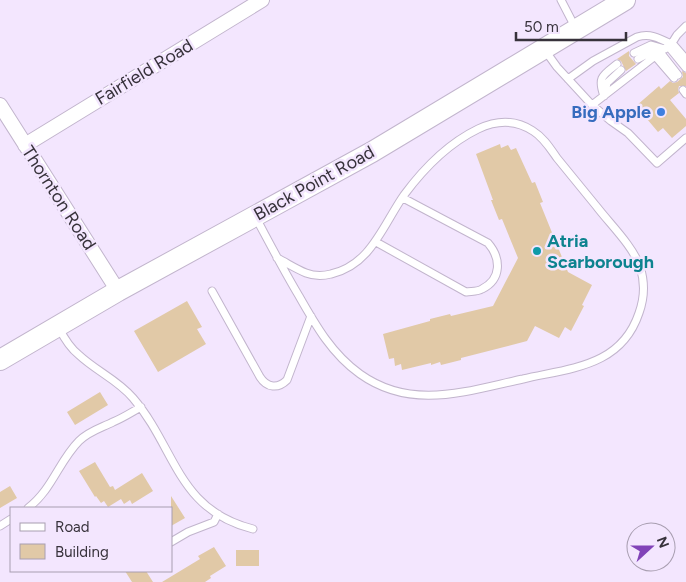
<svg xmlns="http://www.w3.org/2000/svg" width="686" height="582" font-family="Figtree,sans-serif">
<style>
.building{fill:#e1c9a7}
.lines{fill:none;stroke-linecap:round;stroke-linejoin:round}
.lane-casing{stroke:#c2b5cd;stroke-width:9}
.street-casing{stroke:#c2b5cd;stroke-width:16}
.secondary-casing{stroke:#c2b5cd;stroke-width:22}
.lane{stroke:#fff;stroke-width:7}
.street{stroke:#fff;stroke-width:14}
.secondary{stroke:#fff;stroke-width:20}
.shop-dot{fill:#3f7fe0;stroke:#f3e6fe;stroke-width:2}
.culture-dot{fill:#0f9aa8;stroke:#f3e6fe;stroke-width:2}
.labels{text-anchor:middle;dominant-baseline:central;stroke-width:5;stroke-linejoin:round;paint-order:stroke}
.street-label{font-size:18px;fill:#37323b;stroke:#f3e6fe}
.shop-label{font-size:18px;font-weight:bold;fill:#366cbe;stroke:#f3e6fe;text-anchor:end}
.culture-label{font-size:18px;font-weight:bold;fill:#0d838f;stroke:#f3e6fe;text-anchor:start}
</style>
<rect width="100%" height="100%" fill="#f3e6fe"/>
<!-- building -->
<path class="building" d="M629,51V56L636,64L626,71L621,61L617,59Z
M682,71L686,73V86H679L678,90L679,93L670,100L686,119V126L672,138L663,128L658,132L636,106L659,86L661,89L670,81L673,83L677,82L683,77Z
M500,144L501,148L508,145L511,150L516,148L532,183L535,182L543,202L540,203L568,272L592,285L582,305L584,306L571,331L565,327L559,338L535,326L527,341L461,358V360L441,365L440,362L431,365V363L402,370L401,364L395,366L394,358L389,359L383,334L430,321V319L450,314L451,316L493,306L518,258L502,219L499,220L491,200H493L476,154Z
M187,301L202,327L197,329L206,344L158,372L134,331Z
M100,392L108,405L75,425L67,412Z
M95,462L110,487L113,486L115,490L142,473L153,491L132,504L130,500L124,504L121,499L108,507L104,501L101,503L96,496L95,497L79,471Z
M10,486L17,498L0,508V492Z
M171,496L185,518L171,526Z
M214,547L226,566L210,576L211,578L205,582H162L200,559L198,556Z
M236,550H259V566H236Z
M125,571H146L153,582H132Z"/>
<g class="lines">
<defs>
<path id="lane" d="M561,0L575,27
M672,43L686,59
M668,46L686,68
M544,49L557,67L592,105L611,121L628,133L657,163L686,138
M660,52L678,75
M634,53L651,45L665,49
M655,56L674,78
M638,59L653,51L663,49
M568,79L593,61L637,37C650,33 659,38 671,44
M683,90L686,94
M604,96C597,77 603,75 617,64
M604,96L607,83L621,70
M592,105L672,43L677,35L686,26
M256,218C270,244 284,271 299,296C316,326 332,354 360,374C412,411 466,391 523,379C570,368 621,367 639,313C644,299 645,282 640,267C633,246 610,224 597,207C584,191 570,174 557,158C550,148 543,137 533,131C515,119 497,120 478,129C447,144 424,168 404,195C383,225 371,265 331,274C323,276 314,276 306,273C296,269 287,263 277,258
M376,242L466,292C471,291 477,292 482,289C502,279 501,258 488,243L403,198
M212,291L260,377C267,388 278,389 287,380L311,316
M59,328C64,338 70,348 79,355C96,371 118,380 133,398C176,448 177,510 253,529
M28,508C52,490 59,461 79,441C89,431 101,428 113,422C123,418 132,412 141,407
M0,526L11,519
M171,542L188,532L214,522L218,514"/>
<path id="street" d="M0,105L118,291
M25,145L262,0"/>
<path id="secondary" d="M0,360L118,291L372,152L625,0"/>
</defs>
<!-- lane casing -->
<use href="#lane" class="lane-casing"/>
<!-- street casing -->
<use href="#street" class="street-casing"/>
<!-- secondary casing -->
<use href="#secondary" class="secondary-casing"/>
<!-- lane -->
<use href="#lane" class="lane"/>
<!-- street -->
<use href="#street" class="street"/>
<!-- secondary -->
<use href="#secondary" class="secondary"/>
</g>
<!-- markers -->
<circle class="shop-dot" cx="661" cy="112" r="5"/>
<circle class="culture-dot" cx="537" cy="251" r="5"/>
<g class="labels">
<!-- street labels -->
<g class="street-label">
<text transform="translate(144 72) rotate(-31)">Fairfield Road</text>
<text transform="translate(314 183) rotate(-29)">Black Point Road</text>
<text transform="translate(59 198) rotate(57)">Thornton Road</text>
</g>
<!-- shop labels -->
<g class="shop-label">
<text x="651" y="112">Big Apple</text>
</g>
<!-- culture labels -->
<g class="culture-label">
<text x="547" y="241">Atria<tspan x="547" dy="21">Scarborough</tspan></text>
</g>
</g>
<!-- legend -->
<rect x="10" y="507" width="162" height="65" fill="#f3e6fe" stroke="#a89eb0"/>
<rect x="20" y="523" width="25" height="8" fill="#ffffff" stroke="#a89eb0"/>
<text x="55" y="532" font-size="15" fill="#37323b">Road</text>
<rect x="20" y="544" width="25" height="15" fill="#e1c9a7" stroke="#a89eb0"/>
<text x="55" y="557" font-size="15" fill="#37323b">Building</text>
<!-- north arrow -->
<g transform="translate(651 547) rotate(69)"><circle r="24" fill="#f3e6fe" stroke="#a89eb0"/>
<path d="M0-4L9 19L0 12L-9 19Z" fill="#8143b8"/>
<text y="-8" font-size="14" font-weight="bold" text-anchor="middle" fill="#37323b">N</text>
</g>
<!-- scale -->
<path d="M516 32v8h110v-8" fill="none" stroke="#37323b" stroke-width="2.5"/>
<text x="524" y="32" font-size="15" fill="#37323b" stroke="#f3e6fe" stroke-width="4" paint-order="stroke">50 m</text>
</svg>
